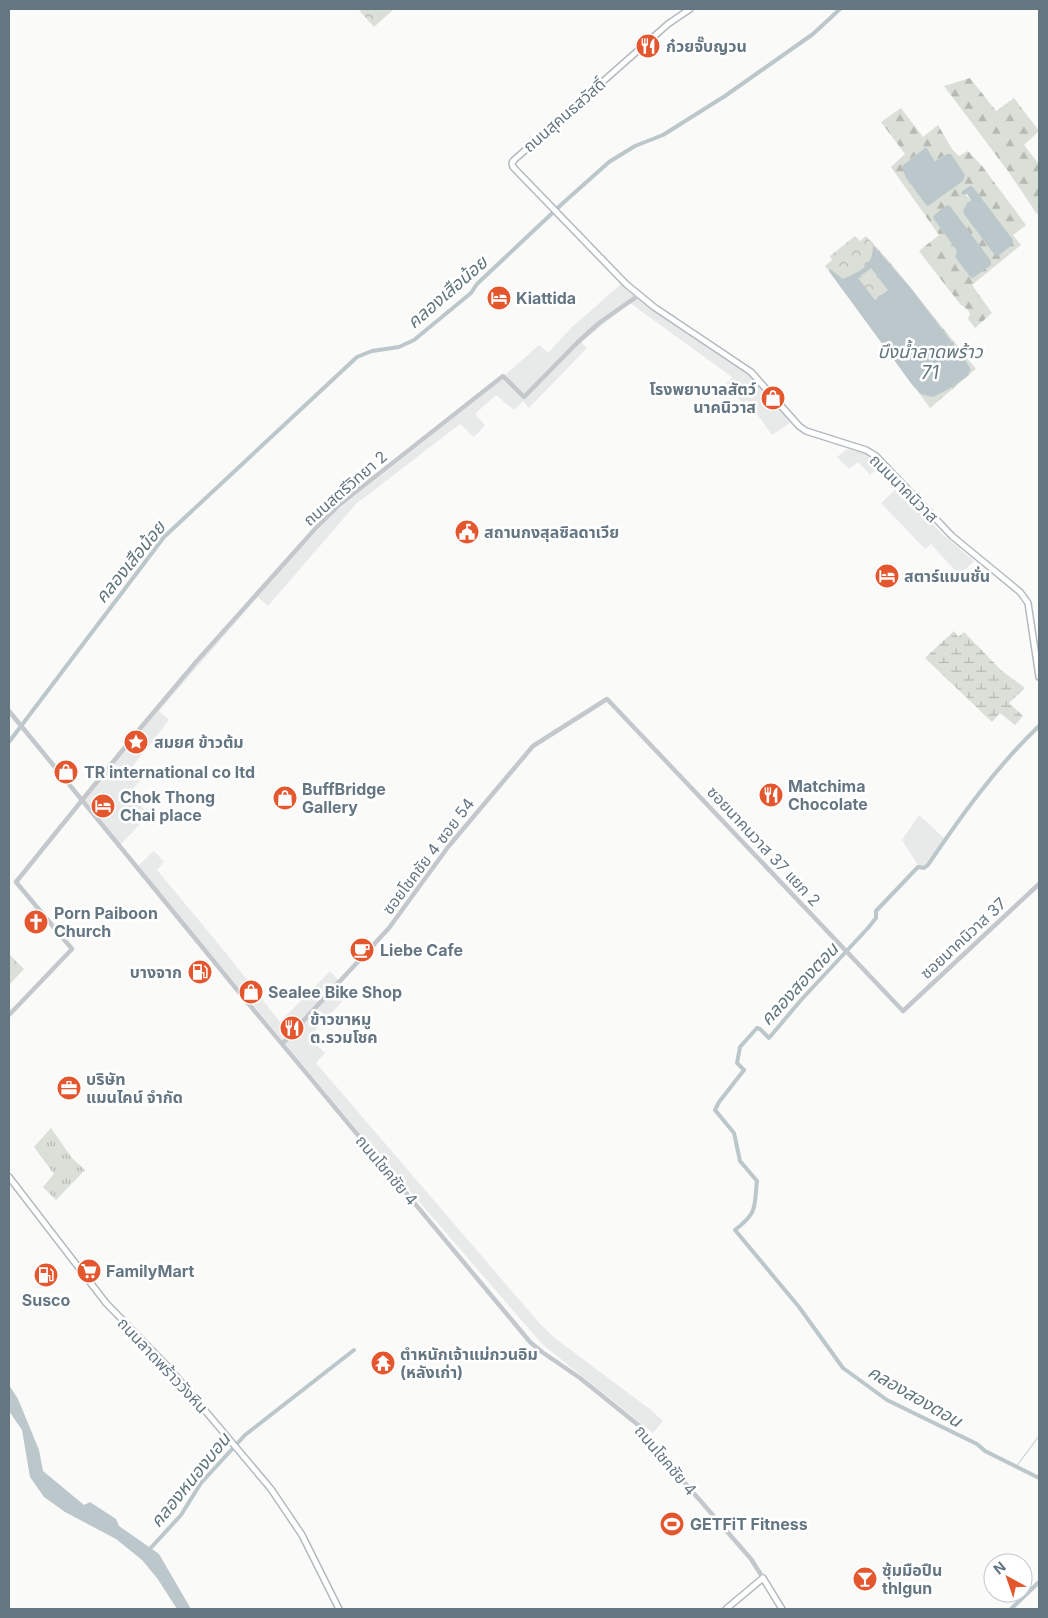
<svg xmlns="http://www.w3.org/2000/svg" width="1048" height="1618" font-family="Inter,'Noto Sans Thai',sans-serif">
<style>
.built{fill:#e8e9e9}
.grass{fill:url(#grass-tufts)}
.forest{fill:url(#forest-firs);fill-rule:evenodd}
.wetland{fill:url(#wetland-marsh)}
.park{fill:url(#park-crowns)}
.water{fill:#bbc7cb;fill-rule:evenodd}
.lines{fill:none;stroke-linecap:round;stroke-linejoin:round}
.stream{stroke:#bbc7cb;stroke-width:1}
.canal{stroke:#bbc7cb;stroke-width:4}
.secondary-casing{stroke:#b3babf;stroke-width:8}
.tertiary{stroke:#c3c8cc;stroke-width:4.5}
.secondary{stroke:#fff;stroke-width:5}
.labels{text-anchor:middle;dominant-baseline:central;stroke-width:5;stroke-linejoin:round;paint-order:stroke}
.poi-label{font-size:16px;font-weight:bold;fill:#657683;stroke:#fff;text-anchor:start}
.street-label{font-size:16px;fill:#657683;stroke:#fff}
.water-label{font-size:18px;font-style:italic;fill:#60757c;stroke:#fff}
</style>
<defs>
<pattern id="grass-tufts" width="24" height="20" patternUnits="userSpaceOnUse" patternTransform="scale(1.25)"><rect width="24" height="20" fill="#dadfd7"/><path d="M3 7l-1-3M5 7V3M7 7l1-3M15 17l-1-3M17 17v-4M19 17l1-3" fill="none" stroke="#b4b9b4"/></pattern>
<pattern id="forest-firs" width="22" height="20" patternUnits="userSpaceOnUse" patternTransform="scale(1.25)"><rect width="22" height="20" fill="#dadfd7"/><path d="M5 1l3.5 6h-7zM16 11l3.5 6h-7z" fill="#b4b9b4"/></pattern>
<pattern id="wetland-marsh" width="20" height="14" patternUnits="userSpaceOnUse" patternTransform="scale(1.25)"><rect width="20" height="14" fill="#dadfd7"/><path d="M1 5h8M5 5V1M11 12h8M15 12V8" fill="none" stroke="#b4b9b4"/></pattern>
<pattern id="park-crowns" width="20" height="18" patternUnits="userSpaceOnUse" patternTransform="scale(1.25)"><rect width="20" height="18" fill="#dadfd7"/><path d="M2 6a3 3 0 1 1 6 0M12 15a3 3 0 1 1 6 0" fill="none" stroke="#b4b9b4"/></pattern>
</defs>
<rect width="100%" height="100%" fill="#fafaf8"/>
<!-- built -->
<path class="built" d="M621,284L629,292L741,367L780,407L790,423L772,435L747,400L743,403L726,384L732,377L630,303L581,342L587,348L529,408L523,401L514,410L496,395L475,414L485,425L474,437L460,424L356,504L268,606L258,597L159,711L169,720L132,767L143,777L128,795L150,814L120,845L85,800L156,712L254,599L335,512L484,394L539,345L548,353L571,328Z
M847,449L867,453L873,457L940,532L974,561L959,575L931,544L925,549L881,503L894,491L876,470L870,475L858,462L849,469L837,457Z
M919,815L945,839L929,862L925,866L922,867L918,865L902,840Z
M154,851L164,862L157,870L226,953L280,1022L330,971L350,993L309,1037L325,1053L316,1063L540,1324L556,1339L651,1410L663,1421L653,1433L542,1344L358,1131L138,866Z"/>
<!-- grass -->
<path class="grass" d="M51,1128L72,1158L85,1170L56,1200L43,1187L54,1174L34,1147Z"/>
<!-- forest -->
<path class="forest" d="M970,78L996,111L1014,98L1039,131L1024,145L1039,164V212L1037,214L1008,171L944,86Z
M901,108L923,137L938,125L952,149L959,156L968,151L982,166L1026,225L1013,235L1021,245L972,285L992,313L975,328L968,319L970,314L968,310L960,304L919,251L939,235L891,167L905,154L881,122ZM926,147L935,161L947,154L929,206L926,205L906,178L903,165ZM973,187L996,256L963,213L964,208L969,204L971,200L965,194ZM949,205L970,277L955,257L957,251L933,218Z"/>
<!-- wetland -->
<path class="wetland" d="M954,631L958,637L964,632L1002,671L1025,688L1009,703L1023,716L1015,725L1000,713L992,722L925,658Z"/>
<!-- park -->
<path class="park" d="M358,9H394L374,27Z
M855,236L860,241L866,236L889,261L976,369L930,408L825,266L832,260L830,256Z
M9,954L24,969L9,985Z"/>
<!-- water -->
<path class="water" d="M926,147L935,161L947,154H951L965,175L963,181L928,206L926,205L906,178L902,167L903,165Z
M970,186L973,187L1013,240L1012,245L998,256L994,254L963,213L964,208L969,204L971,200L967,194L963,195L961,192Z
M947,205L950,206L991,261V265L973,278L970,277L955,257L957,251L933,218L934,215Z
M873,245L910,287L966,361L971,370C962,383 947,390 933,397L921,394L913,386L829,271L830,269L843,279C860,271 873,267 873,245ZM871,268L888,290L875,300L858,278Z
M9,1385L18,1399L39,1450L43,1471L84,1505L90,1502L116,1519L119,1526L159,1554L191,1609H177L157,1578L142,1560L116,1539L65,1512L44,1497L30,1477L22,1430L9,1411Z"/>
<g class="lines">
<!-- stream -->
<path class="stream" d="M1016,1467L1039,1436"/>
<!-- canal -->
<path class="canal" d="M1039,726C996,767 961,816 928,865L924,868L918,867L876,911V918L868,928L801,1000L769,1038L760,1029L757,1028L740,1047L737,1063L744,1070L719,1102L715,1110L734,1133L740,1161L757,1181C754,1208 758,1212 735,1230L799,1307L843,1368L887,1400L977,1444L985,1451L1039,1478
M9,742L164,537L357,357L372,351L399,347L414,340L471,293L477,284L563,203L609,162L635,146L663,135L725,96L813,34L840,9
M148,1551L181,1515L201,1483L245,1435L354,1350
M1011,1609L1039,1582"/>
<defs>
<path id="secondary" d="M690,9L668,24L514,160L512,163L513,167L626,284L654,307L751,372L799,426L806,431L866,450L876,456L952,536L1020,592L1028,603L1039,677
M9,1177L106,1303L171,1370L271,1489L302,1535L339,1609
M726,1609L763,1578L782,1609"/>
</defs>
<!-- secondary casing -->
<use href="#secondary" class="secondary-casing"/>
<!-- tertiary -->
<path class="tertiary" d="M9,711L248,1003L530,1342L542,1352L580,1378L642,1428L671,1467L751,1559L763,1578
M9,1015L72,949L16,882L138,731L196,662L316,528L338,506L503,376L524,397L578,342L599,323L639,295
M282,1044L389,928L448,847L533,746L607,699L903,1011L1039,884"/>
<!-- secondary -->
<use href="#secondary" class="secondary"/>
</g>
<!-- icons -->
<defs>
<symbol id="restaurant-disc" viewBox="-11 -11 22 22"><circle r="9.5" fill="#e4572e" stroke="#fff"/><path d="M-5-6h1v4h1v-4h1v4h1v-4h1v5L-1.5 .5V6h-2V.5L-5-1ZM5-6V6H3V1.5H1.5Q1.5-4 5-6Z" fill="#fff"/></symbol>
<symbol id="hotel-disc" viewBox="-11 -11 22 22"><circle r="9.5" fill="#e4572e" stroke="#fff"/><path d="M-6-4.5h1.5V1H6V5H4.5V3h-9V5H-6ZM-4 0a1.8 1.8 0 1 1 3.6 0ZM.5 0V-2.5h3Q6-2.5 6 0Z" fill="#fff"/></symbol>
<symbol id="shop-disc" viewBox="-11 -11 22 22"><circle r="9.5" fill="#e4572e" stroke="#fff"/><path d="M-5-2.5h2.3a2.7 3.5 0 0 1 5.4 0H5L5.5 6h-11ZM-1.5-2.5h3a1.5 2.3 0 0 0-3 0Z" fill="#fff"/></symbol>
<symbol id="civic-disc" viewBox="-11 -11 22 22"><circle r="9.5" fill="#e4572e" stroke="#fff"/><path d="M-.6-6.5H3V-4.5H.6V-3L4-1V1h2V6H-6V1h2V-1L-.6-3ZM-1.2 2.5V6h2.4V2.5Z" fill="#fff"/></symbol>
<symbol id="sight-disc" viewBox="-11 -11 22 22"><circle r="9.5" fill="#e4572e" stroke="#fff"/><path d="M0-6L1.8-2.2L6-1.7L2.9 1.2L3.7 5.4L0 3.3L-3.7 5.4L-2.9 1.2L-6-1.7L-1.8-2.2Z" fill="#fff"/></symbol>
<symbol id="church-disc" viewBox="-11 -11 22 22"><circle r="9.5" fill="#e4572e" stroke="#fff"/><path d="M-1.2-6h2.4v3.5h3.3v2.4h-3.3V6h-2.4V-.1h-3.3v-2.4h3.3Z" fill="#fff"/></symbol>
<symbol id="cafe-disc" viewBox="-11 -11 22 22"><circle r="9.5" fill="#e4572e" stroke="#fff"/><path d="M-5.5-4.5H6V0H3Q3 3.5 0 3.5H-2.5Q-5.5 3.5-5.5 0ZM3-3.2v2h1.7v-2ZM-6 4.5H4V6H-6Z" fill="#fff"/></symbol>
<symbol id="fuel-disc" viewBox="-11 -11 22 22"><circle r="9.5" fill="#e4572e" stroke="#fff"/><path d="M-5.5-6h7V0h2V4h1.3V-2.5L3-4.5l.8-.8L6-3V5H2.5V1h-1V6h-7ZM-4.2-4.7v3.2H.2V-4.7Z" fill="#fff"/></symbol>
<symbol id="office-disc" viewBox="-11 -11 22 22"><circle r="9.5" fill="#e4572e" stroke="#fff"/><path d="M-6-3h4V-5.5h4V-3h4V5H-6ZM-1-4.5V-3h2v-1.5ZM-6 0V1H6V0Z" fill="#fff"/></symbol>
<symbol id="supermarket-disc" viewBox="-11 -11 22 22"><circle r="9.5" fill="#e4572e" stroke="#fff"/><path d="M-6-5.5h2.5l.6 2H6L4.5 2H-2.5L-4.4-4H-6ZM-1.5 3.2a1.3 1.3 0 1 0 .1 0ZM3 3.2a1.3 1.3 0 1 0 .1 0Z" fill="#fff"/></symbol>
<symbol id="temple-disc" viewBox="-11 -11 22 22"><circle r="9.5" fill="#e4572e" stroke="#fff"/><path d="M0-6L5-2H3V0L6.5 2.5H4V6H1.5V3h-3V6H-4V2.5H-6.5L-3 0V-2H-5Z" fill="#fff"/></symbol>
<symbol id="stadium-disc" viewBox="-11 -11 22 22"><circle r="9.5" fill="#e4572e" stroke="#fff"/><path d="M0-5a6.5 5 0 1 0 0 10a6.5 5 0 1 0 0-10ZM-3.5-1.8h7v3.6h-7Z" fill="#fff"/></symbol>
<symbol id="bar-disc" viewBox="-11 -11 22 22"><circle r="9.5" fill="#e4572e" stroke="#fff"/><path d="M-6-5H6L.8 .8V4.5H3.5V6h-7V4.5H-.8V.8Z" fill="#fff"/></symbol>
</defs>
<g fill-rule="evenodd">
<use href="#restaurant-disc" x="634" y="32" width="28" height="28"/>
<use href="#hotel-disc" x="485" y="284" width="28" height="28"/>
<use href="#shop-disc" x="759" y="384" width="28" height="28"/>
<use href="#civic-disc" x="453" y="518" width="28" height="28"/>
<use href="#hotel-disc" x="873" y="562" width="28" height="28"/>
<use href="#sight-disc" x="122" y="728" width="28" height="28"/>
<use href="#shop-disc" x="52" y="758" width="28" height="28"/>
<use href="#restaurant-disc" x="757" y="781" width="28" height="28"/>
<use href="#shop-disc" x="271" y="784" width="28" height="28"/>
<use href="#hotel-disc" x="89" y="792" width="28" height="28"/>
<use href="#church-disc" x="22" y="908" width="28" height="28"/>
<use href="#cafe-disc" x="348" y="936" width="28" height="28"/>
<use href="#fuel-disc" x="186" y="958" width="28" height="28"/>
<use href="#shop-disc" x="237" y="978" width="28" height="28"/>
<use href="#restaurant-disc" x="278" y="1014" width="28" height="28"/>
<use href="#office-disc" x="55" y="1074" width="28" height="28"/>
<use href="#supermarket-disc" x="75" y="1257" width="28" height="28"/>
<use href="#fuel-disc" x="32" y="1261" width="28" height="28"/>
<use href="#temple-disc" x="369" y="1349" width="28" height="28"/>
<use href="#stadium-disc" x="658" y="1510" width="28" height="28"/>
<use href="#bar-disc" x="851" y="1565" width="28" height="28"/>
</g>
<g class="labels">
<!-- poi labels -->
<g class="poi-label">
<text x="666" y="46">ก๋วยจั๊บญวน</text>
<text x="516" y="298">Kiattida</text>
<text x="756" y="389" text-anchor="end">โรงพยาบาลสัตว์<tspan x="756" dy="18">นาคนิวาส</tspan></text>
<text x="484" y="532">สถานกงสุลซิลดาเวีย</text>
<text x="904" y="576">สตาร์แมนชั่น</text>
<text x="154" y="742">สมยศ ข้าวต้ม</text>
<text x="84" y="772">TR international co ltd</text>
<text x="788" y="786">Matchima<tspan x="788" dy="18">Chocolate</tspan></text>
<text x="302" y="789">BuffBridge<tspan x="302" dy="18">Gallery</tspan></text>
<text x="120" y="797">Chok Thong<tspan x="120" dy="18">Chai place</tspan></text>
<text x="54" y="913">Porn Paiboon<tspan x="54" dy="18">Church</tspan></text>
<text x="380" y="950">Liebe Cafe</text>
<text x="182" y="972" text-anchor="end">บางจาก</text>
<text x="268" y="992">Sealee Bike Shop</text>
<text x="310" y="1019">ข้าวขาหมู<tspan x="310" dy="18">ต.รวมโชค</tspan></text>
<text x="86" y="1079">บริษัท<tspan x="86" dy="18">แมนไคน์ จำกัด</tspan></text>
<text x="106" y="1271">FamilyMart</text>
<text x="46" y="1300" text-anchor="middle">Susco</text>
<text x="400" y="1354">ตำหนักเจ้าแม่กวนอิม<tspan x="400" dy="18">(หลังเก่า)</tspan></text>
<text x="690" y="1524">GETFiT Fitness</text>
<text x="882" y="1570">ซุ้มมือปืน<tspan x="882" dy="18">thlgun</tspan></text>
</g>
<!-- street labels -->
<g class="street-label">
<text transform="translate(564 115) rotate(-41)">ถนนสุคนธสวัสดิ์</text>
<text transform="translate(345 488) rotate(-41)">ถนนสตรีวิทยา 2</text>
<text transform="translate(904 488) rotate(45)">ถนนนาคนิวาส</text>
<text transform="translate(764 846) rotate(47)">ซอยนาคนวาส 37 แยก 2</text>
<text transform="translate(428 856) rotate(-53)">ซอยโชคชัย 4 ซอย 54</text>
<text transform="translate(963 938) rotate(-43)">ซอยนาคนิวาส 37</text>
<text transform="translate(387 1170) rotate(50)">ถนนโชคชัย 4</text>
<text transform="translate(163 1365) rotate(47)">ถนนลาดพร้าววังหิน</text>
<text transform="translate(666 1460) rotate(50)">ถนนโชคชัย 4</text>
</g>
<!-- water labels -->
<g class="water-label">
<text transform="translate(447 292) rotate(-41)">คลองเสือน้อย</text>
<text x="930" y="351">บึงน้ำลาดพร้าว<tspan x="930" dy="21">71</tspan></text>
<text transform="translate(130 562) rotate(-51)">คลองเสือน้อย</text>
<text transform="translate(799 984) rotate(-47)">คลองสองตอน</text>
<text transform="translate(915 1396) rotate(30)">คลองสองตอน</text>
<text transform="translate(190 1480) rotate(-51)">คลองหนองบอน</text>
</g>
</g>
<!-- border -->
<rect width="1048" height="1618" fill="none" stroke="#657683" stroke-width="20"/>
<!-- north arrow -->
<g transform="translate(1008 1578) rotate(320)"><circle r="24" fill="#ffffff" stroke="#c1c8cd"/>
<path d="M0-4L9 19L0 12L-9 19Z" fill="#e4572e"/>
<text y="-8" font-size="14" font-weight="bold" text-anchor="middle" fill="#657683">N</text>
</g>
</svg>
